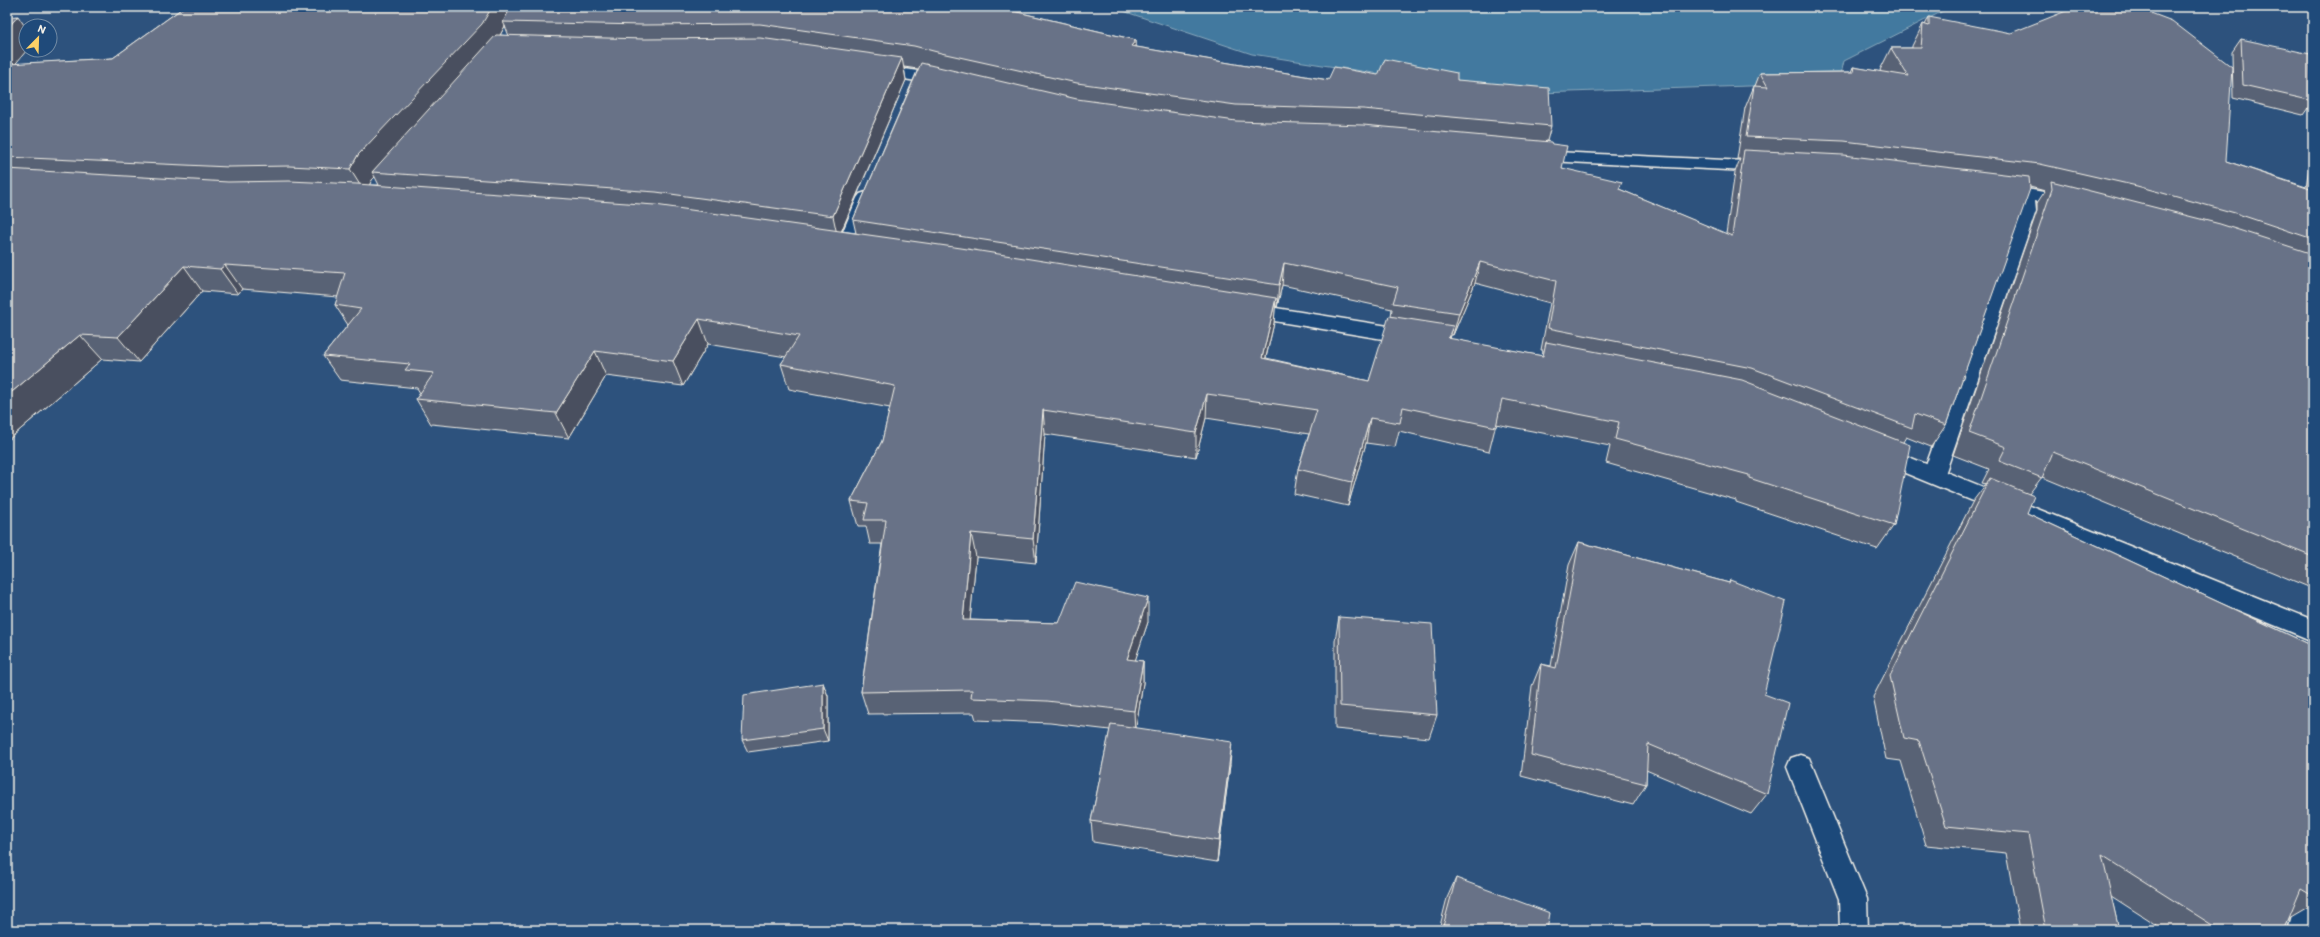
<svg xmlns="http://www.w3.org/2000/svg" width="2320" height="937" font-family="Itim,sans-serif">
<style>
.water{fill:#42799f;stroke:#89a9bc}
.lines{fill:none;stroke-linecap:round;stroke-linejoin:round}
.minor-casing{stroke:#f4f1e8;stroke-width:3}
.major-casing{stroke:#f4f1e8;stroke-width:3}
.minor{fill:#1f4a7a;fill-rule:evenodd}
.major{fill:#1f4a7a;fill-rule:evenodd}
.wall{fill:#596274;stroke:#f4f1e8;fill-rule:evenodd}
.shaded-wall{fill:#48505e;stroke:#f4f1e8}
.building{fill:#677287;stroke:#f4f1e8}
</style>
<rect width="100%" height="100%" fill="#2d527d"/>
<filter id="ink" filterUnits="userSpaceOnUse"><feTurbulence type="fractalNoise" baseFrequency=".025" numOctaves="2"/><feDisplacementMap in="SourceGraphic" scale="8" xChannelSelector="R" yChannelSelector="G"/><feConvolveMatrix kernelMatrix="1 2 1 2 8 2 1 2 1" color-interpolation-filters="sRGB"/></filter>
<g filter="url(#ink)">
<!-- water -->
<path class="water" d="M1111,7H1951L1844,61L1839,83L1509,94L1252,54Z"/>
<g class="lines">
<defs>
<path id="minor" d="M875,65L918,71L949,81L951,84L949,87L943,89L916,81L869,73L867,70L869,67Z
M1534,151L1767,162L1773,163L1776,167L1773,171L1767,172L1528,160L1525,156L1528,152Z
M1999,184L2071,197L2077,199L2080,203L2077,207L2071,209L2035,201L2036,211L1945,474L1942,480L1934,482L1926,480L1923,474L2018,211L2017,197L1993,193L1990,189L1993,185Z
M866,192L872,194L875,198L854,248L852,252L845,254L838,252L836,248L857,198L860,194Z
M1800,755L1809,758L1867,899L1868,930H1840L1839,899L1787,767L1791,758Z
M2313,871V930H2288L2303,875Z"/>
<path id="major" d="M1245,303L1413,330L1420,332L1423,337L1420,342L1413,344L1238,315L1235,310L1238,305Z
M1879,445L2313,620V641L1871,459L1868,453L1871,447Z"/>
</defs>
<!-- minor casing -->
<use href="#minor" class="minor-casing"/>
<!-- major casing -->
<use href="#major" class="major-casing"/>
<!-- minor -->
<use href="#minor" class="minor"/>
<!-- major -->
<use href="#major" class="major"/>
</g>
<!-- wall -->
<path class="wall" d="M184,7H996L1136,40V47L1328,80L1378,75L1457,80L1551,126L1547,141L1552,144L1562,168L1619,189L1726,234L1735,172L1740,159H1737L1745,108L1754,86H1755L1760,73L1851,72L1853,67L1881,72L1880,70L1891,48H1912V46L1923,24L1925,25L1929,17L2226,161L2306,187L2313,139V587L2311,588L2042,477L2029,494L2027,513L2313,646V904L2289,918L2284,930H2164L2111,896L2119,930H2020L2006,853L1926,845L1901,761L1886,759L1873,697L1973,501L1986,484L1982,483L1989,469L1953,455L2037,211V203L2045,191L2030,187L1946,425L1931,447L1906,437L1903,442L1894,525L1877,549L1736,502V500L1606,463L1610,446L1496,424L1489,452L1399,431L1395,447L1366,443L1348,506L1294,494L1298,469L1309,434L1206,418L1196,457L1045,434L1036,563L976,557L970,620L1059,623L1148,622L1135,660L1143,661V683L1136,728L1230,765L1217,862L1093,842L1091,821L1110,730L1050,723L976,720L974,713L868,714L861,692L882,544H870L866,526H858L851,501L882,441L890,408L789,389L781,364L786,357L708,344L683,386L606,376L569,438L431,424L416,399L420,393L417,388L340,380L323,356L348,325L335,305L338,297L242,289L238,294L202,291L139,362L102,359L7,441V17L15,64L113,58ZM505,26L509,36L500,35ZM904,67L918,69L853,220L856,233L842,231L906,80ZM375,177L379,185H369L372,180ZM1475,283L1550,303L1541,350H1543L1542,356L1450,339L1451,335H1453ZM1282,285L1392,309L1391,316L1369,381L1266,358L1274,323L1275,307H1277Z
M2241,39L2313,101L2303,115L2233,98L2232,52Z
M1579,542L1729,583L1730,580L1764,694L1767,794L1751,814L1646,770V784L1633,805L1521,776L1532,686L1541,664L1551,666L1569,565Z
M1339,617L1437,715L1429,738L1335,729V641Z
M823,683L828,696V741L748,752L742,740Z
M1456,878L1547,930H1439L1447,898Z"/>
<!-- shaded-wall -->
<path class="shaded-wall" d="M492,7H515L503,22L505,26L493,48L372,172L375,177L372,180L365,193L350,169L358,155Z
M18,16L26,28V50H27L7,74V29Z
M1136,40V64L1131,46Z
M902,58L906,80L838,239L833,216Z
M1480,262L1475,283L1453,335L1459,313Z
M1284,263L1282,285L1277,307L1279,285Z
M225,265L242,289L238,294L220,269Z
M184,266L202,291L139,362L118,337Z
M1276,298L1274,323L1260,382L1262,358Z
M699,319L708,344L683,386L673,361Z
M1453,326L1447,351L1448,338Z
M80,335L102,359L7,441V396Z
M595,351L606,376L569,438L556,413Z
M1207,394L1206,418L1196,457V433Z
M1043,410L1045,434L1036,563L1033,539Z
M1370,418L1366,443L1348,506L1352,482Z
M971,533L976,557L968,643L963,620Z
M1148,598V622L1128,682L1127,659Z
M1143,661V683L1135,733L1134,711Z
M823,683L828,696V741L823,729Z
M1232,742L1230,765L1217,862L1219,841Z"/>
<!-- building -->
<path class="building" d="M184,7H492L482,24L358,155L350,169L289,166L229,167L7,157V64L113,58Z
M511,7H996L1136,40L1131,46L1328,80L1334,67L1378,75L1385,59L1457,73V80L1549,88L1551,126L1363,109L1236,105L1077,83L941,53L914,46L760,24L643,25L503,22Z
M2076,7H2135L2172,21L2232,67L2226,161L2313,190V239L2235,213L2137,186L2040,164L1844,141L1746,137L1754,86L1768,87L1760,73L1854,72L1853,67L1908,76L1891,48H1921L1923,24L1929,26V17L2011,33Z
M18,16L7,29V17Z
M496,35L644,39L760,38L902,58L833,216L656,192L372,172Z
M2241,39L2310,54L2313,101L2243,85Z
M921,63L1077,99L1236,121L1363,125L1551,142L1552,144L1567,146L1562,168L1622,182L1619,189L1732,236L1744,150L1843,155L2029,177L2030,189L1946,425L1915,414L1912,428L1752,368L1548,328L1556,281L1480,262L1459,313L1393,303L1398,287L1284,263L1279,285L853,220Z
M7,169L228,182L289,181L357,184L655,205L961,248L1276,298L1262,358L1369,381L1389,316L1453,326L1448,338L1543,356L1546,342L1742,380L1910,445L1894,525L1749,478V475L1615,439L1619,422L1502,399L1496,427L1403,407L1400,423L1370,418L1352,482L1298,469L1317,410L1207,394L1196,433L1043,410L1033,539L971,533L963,620L1059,623L1075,582L1148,598L1127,659L1143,661L1134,711L1047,701L971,698L972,690L861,692L886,520H864L868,503L851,501L882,441L895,386L781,364L799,336L699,319L673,361L595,351L556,413L416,399L434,373L405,370L410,364L323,356L361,309L335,305L345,273L225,265L220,269L184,266L118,337L80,335L7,396Z
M2051,181L2220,224L2313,254V557L2053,452L2042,478L1999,461L2006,447L1969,433L2052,189Z
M1990,478L2034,496L2027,513L2313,646V896L2301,889L2284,930H2220L2102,855L2119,930H2046L2028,834L1946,826L1919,741L1904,738L1890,676Z
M1579,542L1729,583L1730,580L1786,602L1764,694L1788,703L1767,794L1648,744L1646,784L1531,755L1541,664L1556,668Z
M1339,617L1432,624L1437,715L1340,706Z
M823,683V729L742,740L744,695Z
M1111,724L1232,742L1219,841L1091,821Z
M1456,878L1550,913L1547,930H1442Z"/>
</g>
<!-- margin -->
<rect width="2320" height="937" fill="none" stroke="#1f4a7a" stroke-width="24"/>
<rect x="12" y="12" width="2296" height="913" fill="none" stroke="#f4f1e8" stroke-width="1.5" filter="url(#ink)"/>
<!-- north arrow -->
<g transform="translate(38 38) rotate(23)"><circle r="19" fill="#1f4a7a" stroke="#748da6"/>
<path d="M0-3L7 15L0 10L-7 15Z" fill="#ffd166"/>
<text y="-6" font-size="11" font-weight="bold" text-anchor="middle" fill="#f4f1e8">N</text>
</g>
</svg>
